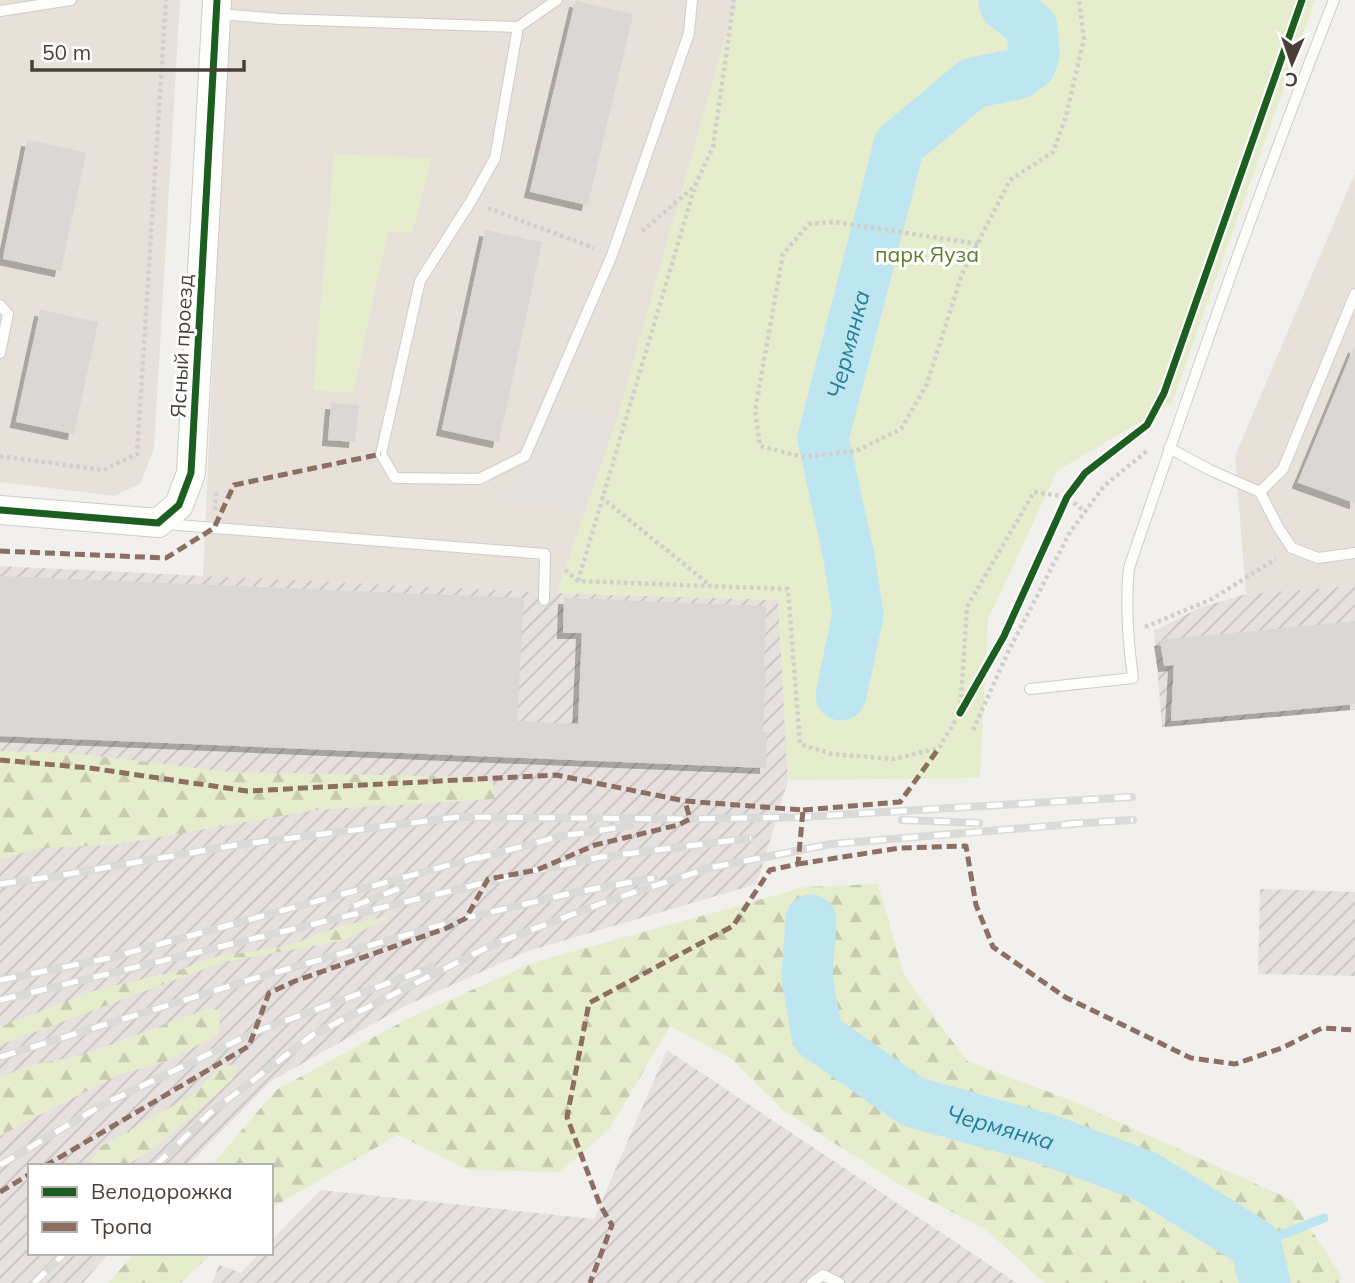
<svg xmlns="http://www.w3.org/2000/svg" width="1355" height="1283" font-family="Mulish,sans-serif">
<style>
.residential{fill:#e7e1da}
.industrial{fill:url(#industrial-furrows)}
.forest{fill:url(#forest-firs)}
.park{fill:#e6edcd}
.parking{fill:#e4e1de}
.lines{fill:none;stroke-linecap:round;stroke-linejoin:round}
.stream{stroke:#bde6f1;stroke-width:9}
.river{stroke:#bde6f1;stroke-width:51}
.building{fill:#dbd7d4;stroke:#dbd7d3;stroke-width:2;filter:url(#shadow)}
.service-casing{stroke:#cfccc9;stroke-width:12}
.tertiary-casing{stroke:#cfccc9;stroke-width:30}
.path{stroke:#d2cfcb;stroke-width:4.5;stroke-dasharray:3.5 3.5;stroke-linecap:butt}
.service{stroke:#fdfdfc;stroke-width:10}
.tertiary{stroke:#fdfdfc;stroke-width:28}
.rail-casing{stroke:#dadad9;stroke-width:8}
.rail{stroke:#fff;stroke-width:5;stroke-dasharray:16;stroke-linecap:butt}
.quiet{stroke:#8d6e63;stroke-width:5;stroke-dasharray:10 5;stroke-linecap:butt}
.cycleway-casing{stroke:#fff;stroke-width:11}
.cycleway{stroke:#1b5e20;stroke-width:7}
.labels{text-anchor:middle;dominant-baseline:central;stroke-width:6;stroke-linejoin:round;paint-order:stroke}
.park-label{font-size:21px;fill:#5a7e28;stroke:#fff}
.street-label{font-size:21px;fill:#4a3f38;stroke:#fff}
.water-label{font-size:23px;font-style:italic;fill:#277f98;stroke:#fff}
</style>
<defs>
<pattern id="industrial-furrows" width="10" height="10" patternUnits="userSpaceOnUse" patternTransform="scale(1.75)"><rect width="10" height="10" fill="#e6e1de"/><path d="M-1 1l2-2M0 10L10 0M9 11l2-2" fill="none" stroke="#c7c2bf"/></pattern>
<pattern id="forest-firs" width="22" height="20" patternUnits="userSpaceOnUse" patternTransform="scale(1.75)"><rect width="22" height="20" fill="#e6edcd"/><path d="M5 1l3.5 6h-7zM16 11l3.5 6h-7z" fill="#c7ccb1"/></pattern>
<filter id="shadow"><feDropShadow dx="-6" dy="6" stdDeviation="0" flood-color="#0004"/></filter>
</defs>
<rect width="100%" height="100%" fill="#f2f0ed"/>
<!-- residential -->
<path class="residential" d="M0,0H180L154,449L140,484L114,496L0,482Z
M229,0H736L617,420L557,593L203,576Z
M1355,173V586L1246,594L1235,456Z"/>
<!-- industrial -->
<path class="industrial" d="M0,566L557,593L778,600L788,780L757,884L528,951L405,1006L271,1081L187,1166H30V1253H109L83,1283H0Z
M1355,586V710L1162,727L1154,631L1199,608L1246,594Z
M1260,889L1355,892V976L1258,974Z
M667,1050L1017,1283H212L219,1265L241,1273L260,1253H271V1241L320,1190L594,1219Z"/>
<!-- forest -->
<path class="forest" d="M0,751L71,753L230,772L480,777L493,784L495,799L315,810L115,845L40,848L0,859Z
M878,884L904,975L967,1061L1070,1100L1292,1200L1341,1276L1340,1283H1045L985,1229L902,1186L784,1111L732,1059L670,1026L609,1130L560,1172L469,1170L398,1135L271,1208V1166H211L276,1090L411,1017L535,962L805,887Z
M392,916L341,941L223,962L0,1045V1027L99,989L174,972L215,957L288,946L343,925Z
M206,1009L221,1010L218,1035L165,1062L121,1074L45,1112L0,1136V1077L35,1064L80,1056Z
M223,1065L238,1066L232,1080L155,1148L127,1165L87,1166L102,1146L192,1095Z
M135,1253H213L180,1283H108Z"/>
<!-- park -->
<path class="park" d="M736,0H1315L1172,403L1057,471L988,620L980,778L788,780L778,600L557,593L617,420Z
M334,154L432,158L412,233L388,231L353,393L313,390Z"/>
<!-- parking -->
<path class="parking" d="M552,410L612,420L581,512L506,499Z"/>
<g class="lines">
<!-- stream -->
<path class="stream" d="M1256,1245L1324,1218"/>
<!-- river -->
<g class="river">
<path id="s1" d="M841,695L858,615L849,557L823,438L899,145L973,83L1017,74L1031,64L1034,54L1032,27L1005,5L1004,0"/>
<path id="s2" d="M811,920L807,977L817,1035L913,1102L1046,1139L1145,1176L1256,1245L1265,1283"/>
</g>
</g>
<!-- building -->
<path class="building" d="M576,2L632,15L587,204L531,191Z
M28,141L85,153L60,270L4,258Z
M486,231L541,243L498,441L443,429Z
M41,311L97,323L73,433L17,421Z
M1355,347V502L1299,482Z
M332,404L358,406L354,441L329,439Z
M0,577L523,599L516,722L579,725L583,632H564L565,599L765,607L763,667H765L762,733H766L765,767L0,735Z
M1355,622V703L1172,720L1175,664L1165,665L1161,641Z"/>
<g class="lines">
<defs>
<path id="service" d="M0,11L71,0
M219,14L280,19L518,27L557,0
M518,27L495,158L471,201L420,281L381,454L395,478L479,479L525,456L612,255L689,33L692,0
M0,305L8,314L0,353
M1169,448L1210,470L1260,492L1278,527L1292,548L1318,558L1355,553
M1260,492L1283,469L1355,294
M165,524L545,554L544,600
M1030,689L1133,678C1128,641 1125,605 1129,568C1194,377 1260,187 1334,0
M812,1283L823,1275L839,1283"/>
<path id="tertiary" d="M0,510L158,523L179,505L191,473L217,0"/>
</defs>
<!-- service casing -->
<use href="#service" class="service-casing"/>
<!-- tertiary casing -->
<use href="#tertiary" class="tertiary-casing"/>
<!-- path -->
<path class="path" d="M488,208L594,248
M642,231L695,186L713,147L734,0
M978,244L835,222L809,224L783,254L755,411L760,446L803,457L856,451L901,429L927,384L962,274L1010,180L1053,152L1066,116L1084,39L1079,0
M0,456L103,470L137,454L166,0
M601,497L711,586
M215,510L216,491
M565,570L578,581L788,589L800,744L832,754L893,759L939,748L960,713L967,607L1034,492L1067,497L1085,512
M578,581L694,189
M1145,627L1212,599L1276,559
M973,730L1008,652L1070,532L1104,486L1148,450"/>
<!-- service -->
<use href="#service" class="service"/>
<!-- tertiary -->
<use href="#tertiary" class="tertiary"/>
<defs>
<path id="rail" d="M902,820L979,823
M1067,824L1133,820
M475,859L561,836L629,826
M0,884L57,876L236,845L458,817L690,819L803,817L1132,797
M354,906L403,887
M0,980L109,958L482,856
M0,1000L537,870L601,857L751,838
M0,1057L256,978L466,918L572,893L654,878
M0,1165L104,1104L255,1032L432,967
M155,1166L210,1113L314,1034L494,944L608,901L709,868L831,844L1074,824
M34,1283L65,1253"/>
</defs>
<!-- rail casing -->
<use href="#rail" class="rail-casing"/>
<!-- rail -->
<use href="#rail" class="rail"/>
<!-- quiet -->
<path class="quiet" d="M0,551L166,558L214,528L234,485L381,454
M0,760L90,768L247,791L556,775L685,801
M803,810L900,802L939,748
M798,864L900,848L966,846L976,905L993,947L1065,997L1191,1058L1235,1064L1282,1048L1322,1028L1355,1030
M45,1166L249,1046L269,993L295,981L447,928L466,918L488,879L537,870L595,845L678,825L690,819L685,801L803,810L798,864L770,870L733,926L589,1003L567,1117L600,1205L612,1225L590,1283
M0,1192L30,1174"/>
<defs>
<path id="cycleway" d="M0,510L158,523L179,505L191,473L217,0
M960,713L1004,636L1067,497L1085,473L1147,425L1164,393L1302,0"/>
</defs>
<!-- cycleway casing -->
<use href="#cycleway" class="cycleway-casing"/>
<!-- cycleway -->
<use href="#cycleway" class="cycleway"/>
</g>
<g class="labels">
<!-- park labels -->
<g class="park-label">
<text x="927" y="254">парк Яуза</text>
</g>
<!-- street labels -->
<g class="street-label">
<text transform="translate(181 346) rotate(-87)">Ясный проезд</text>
</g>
<!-- water labels -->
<g class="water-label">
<text stroke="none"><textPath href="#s1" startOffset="359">Чермянка</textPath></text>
<text stroke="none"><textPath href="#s2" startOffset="324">Чермянка</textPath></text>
</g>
</g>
<!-- legend -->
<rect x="28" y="1164" width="245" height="91" fill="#ffffff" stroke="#b7b2af" stroke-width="2"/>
<rect x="42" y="1187" width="35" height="10" fill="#1b5e20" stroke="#b7b2af" stroke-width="2"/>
<text x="91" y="1199" font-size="21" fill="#4a3f38">Велодорожка</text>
<rect x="42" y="1222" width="35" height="10" fill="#8d6e63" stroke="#b7b2af" stroke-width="2"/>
<text x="91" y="1234" font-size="21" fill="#4a3f38">Тропа</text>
<!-- north arrow -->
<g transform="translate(1292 63) rotate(182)" stroke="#ffffff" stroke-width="5" paint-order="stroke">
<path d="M0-5L12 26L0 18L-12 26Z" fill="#4a3f38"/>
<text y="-10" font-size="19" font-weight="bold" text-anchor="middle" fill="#4a3f38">С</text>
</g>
<!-- scale -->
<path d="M32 60v10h212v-10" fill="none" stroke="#4a3f38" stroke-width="3.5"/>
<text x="42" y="60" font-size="21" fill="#4a3f38" stroke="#ffffff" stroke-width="5" paint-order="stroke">50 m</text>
</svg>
